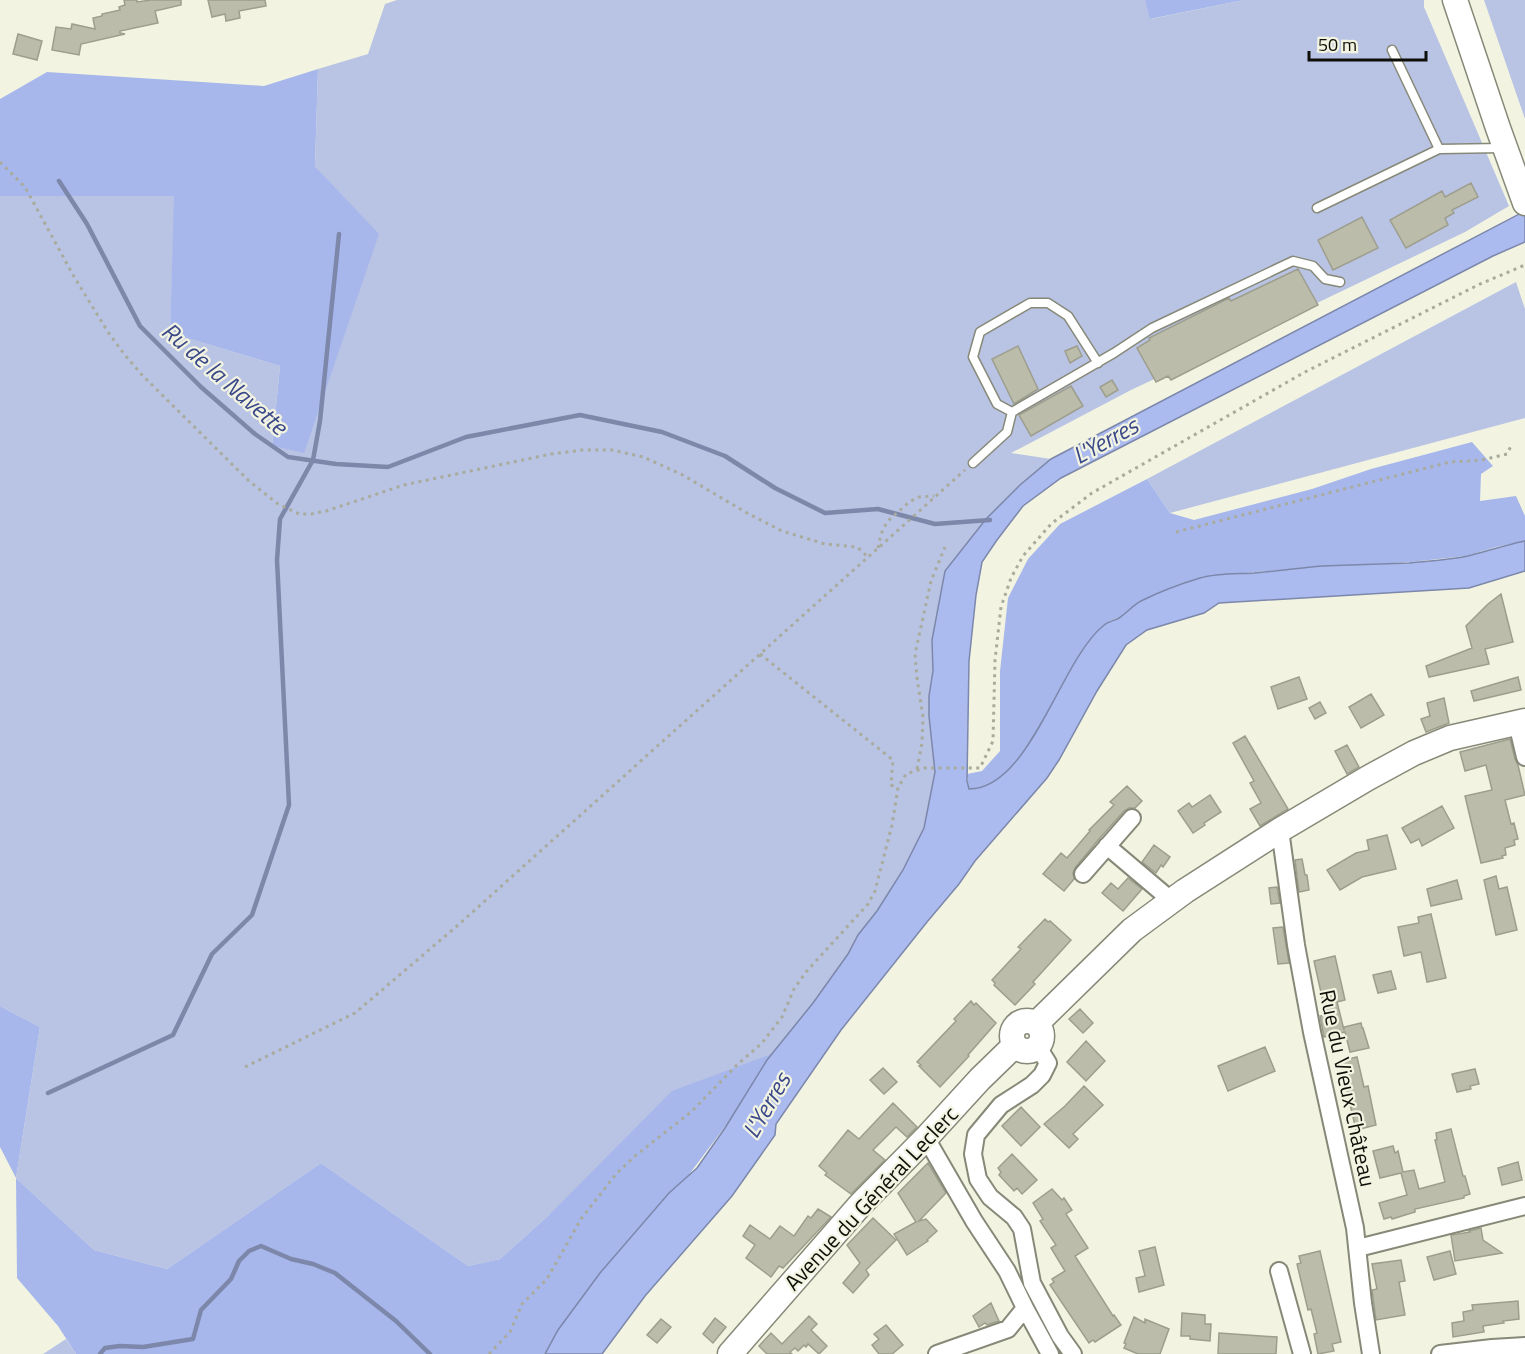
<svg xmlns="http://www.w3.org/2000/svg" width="1525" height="1354" font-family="'Titillium Web',sans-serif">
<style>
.green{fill:#b9c3e4}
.forest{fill:#a7b7eb}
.water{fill:#abbbf0;stroke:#7c87aa;stroke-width:1.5}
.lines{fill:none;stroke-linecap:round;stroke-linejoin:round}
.stream{stroke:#7c87aa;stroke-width:4.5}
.building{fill:#bbbcaa;stroke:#9d9e8d;stroke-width:1.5}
.lane-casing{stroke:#878978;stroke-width:11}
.street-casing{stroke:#878978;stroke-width:20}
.secondary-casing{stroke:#878978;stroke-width:27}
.path{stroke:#a9ab9c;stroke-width:3;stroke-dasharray:3 4.5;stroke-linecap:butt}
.lane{stroke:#fff;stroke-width:8}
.street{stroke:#fff;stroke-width:16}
.secondary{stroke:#fff;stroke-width:24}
.labels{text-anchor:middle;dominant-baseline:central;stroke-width:4.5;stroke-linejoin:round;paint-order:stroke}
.street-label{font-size:22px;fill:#0e0f08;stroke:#f2f4e1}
.water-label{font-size:24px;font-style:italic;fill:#3b4989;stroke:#f2f4e1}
</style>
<rect width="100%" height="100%" fill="#f2f4e1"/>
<!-- green -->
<path class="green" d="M397,0H1145L1151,19L1244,0H1424V7L1509,206L1465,232L1317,303L1131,390L1011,453L1051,459L1020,485L938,609L932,640L933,671L929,696V716L935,772L924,828L903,870L877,911L858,935L848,954L813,1003L767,1060L549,1215L500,1259L468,1266L321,1163L167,1269L94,1250L16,1178L40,1027L0,1006V196H175L170,333L280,366L272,446L303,452L378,234L315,166L318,69L368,54L385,4Z
M1484,0H1525V119Z
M1516,282L1525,309V418L1170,513L1147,479Z
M66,1339L76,1354H43Z"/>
<!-- forest -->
<path class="forest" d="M1145,0H1244L1150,19Z
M318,69L315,166L379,234L304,453L272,446L280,366L170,333L174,196H0V99L47,72L264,86Z
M1472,442L1493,466L1481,474L1480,501L1516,496L1525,516V541L1496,547L1466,556L1411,562L1320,567L1220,575L1110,621C1059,655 1033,788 969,790L967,774L982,771L1000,751V671L1008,598L1028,559L1060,524L1147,479L1170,513L1194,520L1312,489L1371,469Z
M0,1006L40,1027L16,1178L94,1250L167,1269L321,1163L468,1266L500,1259L549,1215L672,1091L782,1050C705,1153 629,1258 544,1354H76L58,1326L17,1278L16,1178L0,1147Z"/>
<!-- water -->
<path class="water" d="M1525,211V242L1493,256L1061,478L1023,506L997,540L982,562L976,595L969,661L967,781L969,789C1030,789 1060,661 1103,626C1108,621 1114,621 1119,618C1127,613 1133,605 1141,601C1159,592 1180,584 1200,578C1217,573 1237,574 1254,573C1277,571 1300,568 1322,566C1351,565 1380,564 1409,563C1428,561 1449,560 1468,556C1487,551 1506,545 1525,541V571L1469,588L1219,603L1204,613L1147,630L1126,645L1097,691L1059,760L1047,778L975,861L959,884L927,922L841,1030L776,1124L775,1135L732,1196L645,1296L602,1354H545L558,1330L600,1273L669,1193L697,1168L725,1128L767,1060L813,1003L848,954L858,935L877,911L903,870L924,828L935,772L929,716V696L933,671L932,640L945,571L986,519L1020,485L1051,459Z"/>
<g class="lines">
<!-- stream -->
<path class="stream" d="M59,181L87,224L140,326L201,387L255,434L288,457L336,464L388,467L466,437L580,415L662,432L725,456L775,488L825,513L878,509L935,524L990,520
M48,1093L173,1035L212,954L252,915L289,805L277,560L280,519L313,460L320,421L339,234
M100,1354L105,1348L120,1346L143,1347L193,1339L201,1310L231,1279L239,1261L249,1251L261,1246L291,1259L313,1264L335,1273L396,1321L430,1354"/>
</g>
<!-- building -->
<path class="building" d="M124,0H137V2L151,0H181V5L155,11L158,23L120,31V33L125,34L81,44L79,55L52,50L56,27L71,29L72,24L95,29L93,18L102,16V14L120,10L119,7L125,5Z
M208,0H265L266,6L239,11L240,18L226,21L225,14L212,17Z
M18,34L42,41L37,60L13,54Z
M1471,183L1478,197L1452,210L1454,213L1445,218L1448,225L1406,248L1390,220L1442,191L1445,197Z
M1362,217L1378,248L1333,270L1318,240Z
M1298,269L1318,305L1171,380L1168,376L1156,382L1137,348L1150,340L1149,338L1229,298L1231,301Z
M1018,346L1038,389L1014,404L992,359Z
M1077,346L1082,356L1070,363L1065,351Z
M1112,380L1118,390L1106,397L1100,387Z
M1071,386L1083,406L1031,436L1019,415Z
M1501,594L1513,642L1485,649L1489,664L1429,677L1426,666L1472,648L1466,626L1488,604Z
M1299,677L1307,699L1278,709L1271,687Z
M1518,677L1521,690L1474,701L1471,691Z
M1371,694L1384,715L1361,728L1349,707Z
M1444,698L1449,723L1426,732L1421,719L1430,716L1427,703Z
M1320,702L1326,713L1315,719L1309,708Z
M1245,736L1288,809L1260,826L1250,809L1261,803L1250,783L1254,781L1233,743Z
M1510,739L1515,759L1518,765L1525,795L1505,800L1511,824L1514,823L1518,839L1514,840L1515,845L1505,848L1506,855L1502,856L1503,858L1481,863L1465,796L1492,790L1486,765L1465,771L1460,752Z
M1347,745L1359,767L1347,774L1335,751Z
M1127,786L1142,801L1135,808H1129L1124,811L1099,839L1075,868L1073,873L1074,879L1064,891L1043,874L1061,853L1067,858L1090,831L1089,830L1114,805L1110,802Z
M1210,795L1221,812L1204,823L1205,825L1193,833L1178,811L1189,803L1192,807Z
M1442,806L1454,828L1422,846L1419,839L1411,843L1402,828Z
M1387,835L1396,869L1362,877L1340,890L1327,870L1356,853L1369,850L1367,840Z
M1154,845L1170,857L1163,867L1161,865L1156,873L1142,862Z
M1302,859L1305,875H1307L1309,890L1299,892L1295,860Z
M1496,876L1499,889L1507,887L1517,930L1496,935L1484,880Z
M1128,878L1142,889L1123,911L1102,893L1111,883L1118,889Z
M1457,880L1462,899L1431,906L1427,889Z
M1277,887L1280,903L1271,904L1269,888Z
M1431,914L1446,978L1427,982L1421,952L1404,956L1398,927L1419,923L1418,917Z
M1045,919L1048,922L1050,921L1071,940L1033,982L1035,984L1015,1005L994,985L995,983L992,980L1021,949L1018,947Z
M1283,927L1289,963L1278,964L1273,928Z
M1335,956L1345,1000L1337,1002L1344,1030V1027L1361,1023L1362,1028H1363L1369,1048L1350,1052L1345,1032L1324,1037L1320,1016L1326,1015L1314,961Z
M1391,971L1396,989L1378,993L1373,975Z
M971,1001L974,1005L976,1003L996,1023L968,1055L969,1056L940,1087L919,1066L921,1065L917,1062L956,1021L954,1019Z
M1080,1009L1093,1023L1083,1033L1069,1019Z
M1086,1041L1105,1061L1086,1081L1067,1062Z
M1265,1047L1275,1071L1228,1091L1218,1066Z
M1357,1057L1364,1087L1368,1086L1376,1125L1356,1130L1340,1061Z
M883,1068L897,1082L884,1094L870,1080Z
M1475,1069L1479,1084L1470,1086L1471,1089L1457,1092L1452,1074Z
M1084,1086L1103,1105L1073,1134L1078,1139L1069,1148L1044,1124L1065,1106Z
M893,1103L917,1127L907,1137L896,1127L873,1150L885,1160L851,1194L825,1175L827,1173L819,1166L848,1130L859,1139Z
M1021,1107L1040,1127L1021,1146L1002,1126Z
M1451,1129L1463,1176H1465L1470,1194L1464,1196V1198L1415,1209V1212L1392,1219L1391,1217L1384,1219L1379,1203L1407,1195L1401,1173L1380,1178L1373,1151L1393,1146L1395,1153L1398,1151L1403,1172L1414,1170L1419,1189L1445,1182L1435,1140H1437L1436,1133Z
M1012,1154L1037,1180L1022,1194L1017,1188L1014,1191L999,1175L1001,1172L998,1168Z
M1518,1162L1522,1180L1502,1185L1498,1168Z
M928,1163L946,1193L919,1221L926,1219L937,1231L927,1240L928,1241L907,1255L894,1234L916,1222L898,1193Z
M1052,1189L1062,1200L1064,1198L1072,1210L1066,1214L1088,1248L1075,1256L1113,1316L1114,1315L1121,1325L1095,1342L1093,1340L1089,1343L1050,1285L1054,1282L1052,1279L1065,1271L1051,1248L1056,1245L1040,1221L1043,1219L1033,1203Z
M818,1209L831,1217L783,1268L779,1266L771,1277L746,1258L755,1245L743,1236L750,1225L770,1239L780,1226L794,1236L808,1216L811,1218Z
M873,1218L896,1240L866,1270L869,1275L853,1293L843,1283L860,1263L847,1245Z
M1481,1228L1483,1240L1502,1253L1455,1261L1451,1235L1470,1232L1469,1231Z
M1155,1247L1164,1285L1139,1292L1136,1278L1145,1276L1139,1251Z
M1320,1251L1341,1342L1332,1344L1334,1351L1318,1354L1314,1334L1317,1333L1311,1309L1308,1310L1297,1264L1301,1263L1299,1256Z
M1450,1251L1456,1274L1434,1280L1427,1257Z
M1401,1260L1405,1281L1399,1282L1405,1315L1376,1320L1372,1290L1377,1289L1372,1264Z
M1518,1301L1519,1319L1503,1321L1504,1323L1483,1326L1484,1332L1453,1337L1452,1323L1464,1321L1463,1312L1473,1310L1472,1305Z
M991,1303L999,1321L987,1325L985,1323L979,1327L973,1316Z
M1182,1313L1205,1315V1324H1211L1210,1341L1190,1339V1336H1181Z
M809,1316L817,1324L811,1330L827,1346L819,1354L808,1344L806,1347L804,1345L798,1351L795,1348L790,1352L792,1354H767L759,1346L771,1333L782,1344Z
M1134,1317L1145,1323V1319L1169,1329L1160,1354H1138L1124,1348L1126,1344L1124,1343Z
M715,1318L726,1327L713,1343L703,1334Z
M661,1319L671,1327L657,1343L647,1335Z
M886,1325L903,1345L892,1354H879L872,1345L879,1339L874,1334Z
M1219,1333L1277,1337L1276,1354H1218Z"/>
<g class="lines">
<defs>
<path id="lane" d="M1392,50L1439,149
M1317,208L1439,149L1502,148
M1012,412L997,404L973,357L980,332L1030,303H1048L1068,316L1098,363
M973,463L1007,432L1012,412L1114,353L1152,328L1293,261L1313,266L1325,279L1340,282"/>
<path id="street" d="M1517,723L1525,757
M1280,830L1296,945L1312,1032L1355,1228L1363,1303L1371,1354
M1107,846L1172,901
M1083,874L1132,818
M1038,1047L1048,1063L1042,1075L1032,1085L1001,1105L976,1135L973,1154L978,1179L990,1197L1014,1217L1022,1229L1032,1283L1060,1336L1073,1354
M926,1138L974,1221L1007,1271L1025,1308L1008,1329L937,1354
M1358,1248L1525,1206
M1279,1271L1302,1354
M1025,1308L1050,1354
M1440,1354L1492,1348L1525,1346"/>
<path id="secondary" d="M1455,0L1498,128L1525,203
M1012 1036a15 15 0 1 1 30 0a15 15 0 1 1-30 0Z
M1037,1023L1132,930L1185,891L1280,830L1368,778L1414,753L1450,738L1525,721
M730,1354L860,1205L926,1138L980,1079L1015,1045"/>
</defs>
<!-- lane casing -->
<use href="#lane" class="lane-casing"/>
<!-- street casing -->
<use href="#street" class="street-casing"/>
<!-- secondary casing -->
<use href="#secondary" class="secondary-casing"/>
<!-- path -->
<path class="path" d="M0,162L25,187L73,275L108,332L124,354L143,376L249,481L278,504L299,514H311L326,511L404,485L551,454L583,450H612L643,457L681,474L747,513L782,531L825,544L857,547L868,557
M1176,532L1450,462L1482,460L1507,454L1511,446
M878,548L881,534L887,522L909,502L919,497L934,496
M760,654L893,760L891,785L898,788
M917,769L922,743L923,717L917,678L915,654L931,581L945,547
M245,1067L355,1013L457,926L965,470
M489,1354L510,1332L522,1304L547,1279L581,1219L616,1174L635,1156L691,1112L738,1064L762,1043L782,1017L794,989L806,972L868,904L875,891L892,825L898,788L906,774L924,768H980L993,741L995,660L1001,607L1011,578L1023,556L1051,524L1092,493L1305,372L1480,284L1525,265"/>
<!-- lane -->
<use href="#lane" class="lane"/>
<!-- street -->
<use href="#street" class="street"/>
<!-- secondary -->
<use href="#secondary" class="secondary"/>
</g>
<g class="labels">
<!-- street labels -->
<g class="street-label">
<text transform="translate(1348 1088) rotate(78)">Rue du Vieux Château</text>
<text transform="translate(871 1198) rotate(-47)">Avenue du Général Leclerc</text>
</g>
<!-- water labels -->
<g class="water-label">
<text transform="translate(225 378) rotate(41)">Ru de la Navette</text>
<text transform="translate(1105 440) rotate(-29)">L'Yerres</text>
<text transform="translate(766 1105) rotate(-60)">L'Yerres</text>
</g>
</g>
<!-- scale -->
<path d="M1309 51v9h117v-9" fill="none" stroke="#0e0f08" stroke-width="3"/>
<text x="1318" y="51" font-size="18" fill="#0e0f08" stroke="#f2f4e1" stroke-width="4.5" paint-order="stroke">50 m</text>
</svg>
